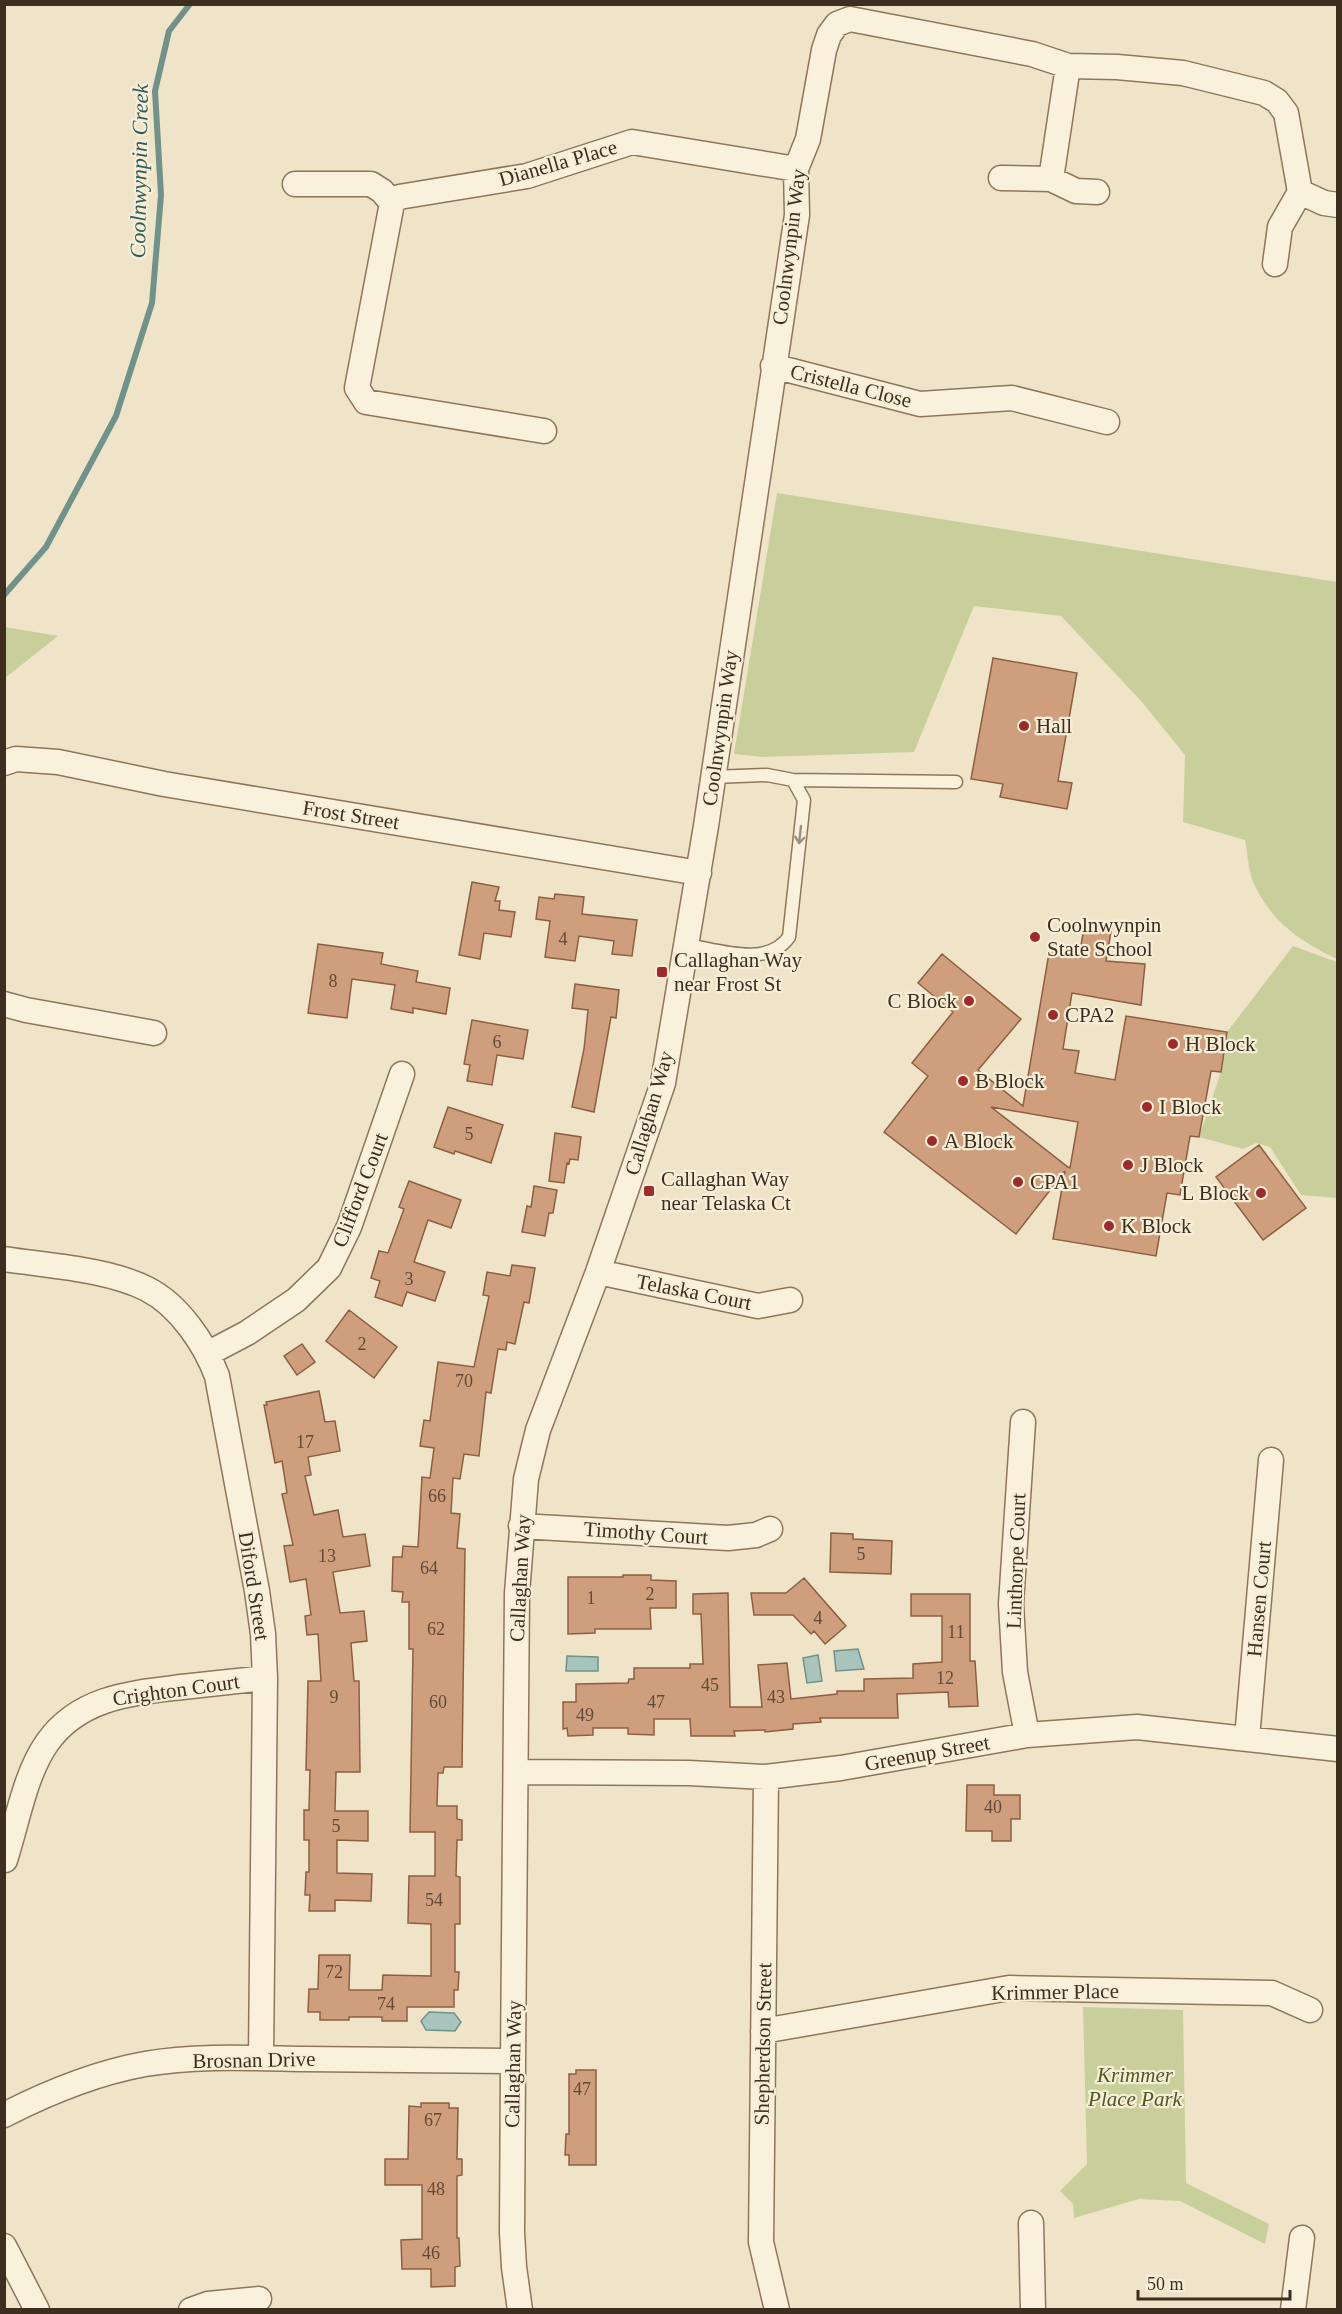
<svg xmlns="http://www.w3.org/2000/svg" width="1342" height="2314" font-family="Georgia,serif">
<style>
.green{fill:#c9cf9b}
.water{fill:#a9c4bc;stroke:#6f938a;stroke-width:1.5}
.lines{fill:none;stroke-linecap:round;stroke-linejoin:round}
.stream{stroke:#6f938a;stroke-width:6}
.building{fill:#cf9f7d;stroke:#8d5f41;stroke-width:1.5;fill-rule:evenodd}
.lane-casing{stroke:#8d765c;stroke-width:15}
.street-casing{stroke:#8d765c;stroke-width:27}
.lane{stroke:#faf1dc;stroke-width:12}
.street{stroke:#faf1dc;stroke-width:24}
.oneway{stroke:#9c907e}
.poi-dot{fill:#9e2a2b;stroke:#f7eed8;stroke-width:2}
.labels{text-anchor:middle;dominant-baseline:central;stroke-width:4.5;stroke-linejoin:round;paint-order:stroke}
.number-label{font-size:18px;fill:#624a37}
.street-label{font-size:21px;fill:#3d2e20;stroke:#f7eed8}
.poi-label{font-size:21px;fill:#3d2e20;stroke:#f7eed8;text-anchor:start}
.park-label{font-size:21px;font-style:italic;fill:#4d5a26;stroke:#f7eed8}
.water-label{font-size:22px;font-style:italic;fill:#2f5d5a;stroke:#f7eed8}
</style>
<rect width="100%" height="100%" fill="#f0e4c8"/>
<!-- green -->
<path class="green" d="M777,493L1337,582V959C1301,942 1273,923 1255,886C1248,873 1248,854 1245,840L1183,822L1185,755L1142,702L1061,616L974,606L914,752L763,757L734,754Z
M5,627L58,636L5,678Z
M1293,946L1337,962V1198L1301,1195L1270,1147L1256,1143L1243,1149L1199,1137L1221,1072L1227,1032Z
M1083,2007L1183,2010L1186,2183L1269,2224L1265,2244L1180,2201L1139,2199L1074,2218L1073,2204L1060,2191L1087,2164Z"/>
<!-- water -->
<path class="water" d="M858,1649L864,1669L836,1671L834,1651Z
M818,1655L822,1681L807,1683L803,1658Z
M567,1656L598,1657V1671H566Z
M429,2012L454,2013L461,2022L455,2031L426,2030L421,2021Z"/>
<g class="lines">
<!-- stream -->
<path class="stream" d="M4,595L46,547L116,416L152,303L161,195L155,91L169,31L190,4"/>
</g>
<!-- building -->
<path class="building" d="M993,658L1077,673L1058,781L1072,783L1067,809L1000,797L1003,784L971,779Z
M472,882L499,887L495,901H500L499,910L515,912L511,937L484,933L480,959L459,955Z
M555,894L584,897L582,914L637,920L632,956L612,954L614,941L579,936L575,961L545,957L550,921L536,919L539,897L554,899Z
M1085,922L1112,926L1106,961L1145,964L1141,1005L1072,993L1063,1049L1079,1051L1075,1073L1115,1080L1126,1016L1227,1032L1221,1072L1211,1071L1199,1137L1190,1136L1180,1195L1167,1193L1156,1256L1053,1239L1065,1171L1016,1234L884,1132L928,1076L912,1063L953,1012L918,983L942,954L1021,1019L978,1070L1023,1106L1050,947L1080,951ZM991,1107L1078,1122L1070,1168L1068,1167Z
M318,944L383,953L381,964L418,971L416,982L450,988L446,1014L413,1008V1013L391,1009L395,985L352,979L347,1018L308,1013Z
M575,984L619,990L616,1018L611,1017L594,1112L572,1107L584,1049L588,1010L572,1008Z
M472,1020L528,1030L523,1059L497,1055L492,1085L467,1081L470,1065L464,1064Z
M448,1107L503,1125L491,1163L455,1151L454,1154L434,1147Z
M555,1133L581,1137L578,1160L570,1159L569,1164L567,1163L564,1183L549,1181Z
M1259,1145L1306,1208L1263,1240L1216,1177Z
M409,1181L461,1200L451,1228L428,1220L414,1262L445,1272L435,1301L407,1292L402,1306L375,1297L380,1281L371,1278L379,1251L388,1253L404,1209L399,1207Z
M534,1186L557,1190L553,1213H549L545,1236L522,1232L527,1206L531,1207Z
M512,1265L535,1268L529,1303L524,1302L515,1344L507,1342L506,1350L498,1349L491,1393L486,1392L479,1456L464,1454L460,1479L453,1478L451,1513L460,1514L457,1548L465,1549L462,1767H444L443,1773H438L437,1806H457V1819L462,1820V1840H457L456,1876L460,1877V1924H455V1972H459L458,1990H454V2007H407V2021H382V2017H349V2020H320V2012H308L309,1989H318L319,1955H350L349,1990H382L383,1975L431,1976V1924L408,1923L409,1876H435V1832H410L413,1649H409V1602H402L403,1592L392,1591L393,1557H402L403,1546L418,1547L422,1477L430,1478L434,1448L420,1446L424,1420L430,1421L438,1362L474,1367L489,1296L483,1295L487,1272L510,1276Z
M349,1310L397,1347L374,1378L326,1341Z
M302,1344L315,1362L297,1375L284,1356Z
M319,1391L325,1422L335,1421L340,1451L308,1457L311,1475L305,1476L314,1515L338,1510L343,1537L365,1534L370,1566L333,1572L340,1613L364,1611L367,1641L351,1643L354,1681H359L360,1772H336L335,1811H368V1841L337,1840V1873L372,1874L371,1901L335,1900V1911H309L310,1895H305L306,1872H309V1840H304V1810H309L310,1770H306L308,1681H321L318,1634L307,1635L305,1616L311,1615L306,1579L290,1582L284,1546L293,1545L282,1494L287,1493L282,1461L275,1463L264,1405H267L266,1402Z
M831,1533L853,1534V1539L892,1541L891,1574L830,1572Z
M623,1575H651V1580L676,1581V1608H650L651,1629H595V1633L568,1634V1577H623Z
M804,1578L846,1626L825,1644L814,1631L811,1634L793,1615H754L751,1593H786Z
M728,1593L730,1707H762L758,1665L787,1663L791,1699L837,1694V1691H864V1679L913,1678V1664L942,1662V1616H911V1594H970V1661H975L978,1706L949,1707L948,1692L897,1694L898,1718H820L821,1722L793,1724V1729L765,1732V1730L734,1731L735,1736H691L690,1719H654V1735L628,1734V1728H593V1735L568,1736L567,1728L563,1729V1702H576V1684L628,1683L629,1679H634V1668H690V1664H703L701,1614H693V1594Z
M967,1785H994V1795H1020V1819H1011V1841H992V1831H966Z
M576,2070H596V2165H569V2155H565L566,2134H569V2074H576Z
M421,2103H449V2108H458L457,2159H462V2175L457,2176V2238H459L460,2266L455,2267V2286L431,2287V2269H402L401,2240L422,2239V2185H385V2159H408L409,2106L421,2107Z"/>
<g class="lines">
<defs>
<path id="lane" d="M713,777L767,775L793,780L956,782
M687,945C719,950 767,968 789,937L804,800L793,780"/>
<path id="street" d="M1001,178L1051,179L1076,191L1097,192
M1051,179L1068,66
M295,184H371L382,191L392,203
M1275,264L1280,227L1300,192
M773,366L920,404L1012,398L1107,422
M544,431L366,402L357,388L392,203L399,197L527,176L632,142L796,169
M4,763L16,759L58,762L164,784L699,873
M4,1004L26,1010L154,1033
M4,1259C49,1266 108,1269 147,1289C179,1305 205,1344 217,1376L257,1591L263,1634L265,1678L261,2058
M598,1272L758,1306L790,1300
M209,1353L247,1333L296,1300L329,1268L349,1227L402,1074
M1023,1422L1011,1604L1015,1672L1027,1735
M521,1526L728,1538L756,1535L770,1529
M1247,1738L1271,1460
M516,1772L689,1773L766,1777L841,1768L1027,1735L1137,1727L1338,1749
M766,1777L761,2242L777,2310
M5,1860C17,1823 25,1774 47,1743C79,1697 132,1693 182,1687C210,1684 237,1681 265,1678
M763,2031L1009,1988L1272,1993L1310,2010
M4,2115C49,2092 95,2073 145,2064C196,2055 252,2058 304,2059C373,2059 443,2060 513,2061
M1031,2223L1033,2310
M4,2246L37,2310
M191,2310L208,2304L259,2299
M520,2310L514,2267L512,2232L513,2061L517,1593L526,1479L538,1430L598,1272L663,1083L706,826L797,215L796,169L808,139L824,50L829,35L837,24L850,19L1032,54L1068,66L1117,67L1183,73L1264,93L1277,101L1286,113L1300,192L1324,203L1338,205
M1293,2310L1302,2238"/>
</defs>
<!-- lane casing -->
<use href="#lane" class="lane-casing"/>
<!-- street casing -->
<use href="#street" class="street-casing"/>
<!-- lane -->
<use href="#lane" class="lane"/>
<!-- street -->
<use href="#street" class="street"/>
</g>
<!-- one-way arrows -->
<defs><path id="oneway-shaft" d="M-6 0H5M1.5-3L5.5 0L1.5 3" fill="none" stroke-width="1.6" stroke-linecap="round" stroke-linejoin="round" transform="scale(1.5)"/></defs>
<use class="oneway" href="#oneway-shaft" transform="translate(800 835) rotate(96)"/>
<!-- markers -->
<g class="poi-dot">
<circle cx="1024" cy="726" r="6"/>
<circle cx="1035" cy="937" r="6"/>
<rect x="656" y="966" width="12" height="12" rx="3"/>
<circle cx="969" cy="1001" r="6"/>
<circle cx="1053" cy="1015" r="6"/>
<circle cx="1173" cy="1044" r="6"/>
<circle cx="963" cy="1081" r="6"/>
<circle cx="1147" cy="1107" r="6"/>
<circle cx="932" cy="1141" r="6"/>
<circle cx="1128" cy="1165" r="6"/>
<circle cx="1018" cy="1182" r="6"/>
<rect x="643" y="1185" width="12" height="12" rx="3"/>
<circle cx="1261" cy="1193" r="6"/>
<circle cx="1109" cy="1226" r="6"/>
</g>
<g class="labels">
<!-- number labels -->
<g class="number-label">
<text x="563" y="939">4</text>
<text x="333" y="981">8</text>
<text x="497" y="1042">6</text>
<text x="469" y="1134">5</text>
<text x="409" y="1279">3</text>
<text x="362" y="1344">2</text>
<text x="464" y="1381">70</text>
<text x="305" y="1442">17</text>
<text x="437" y="1496">66</text>
<text x="861" y="1554">5</text>
<text x="327" y="1556">13</text>
<text x="429" y="1568">64</text>
<text x="650" y="1594">2</text>
<text x="591" y="1598">1</text>
<text x="818" y="1618">4</text>
<text x="436" y="1629">62</text>
<text x="956" y="1632">11</text>
<text x="945" y="1678">12</text>
<text x="710" y="1685">45</text>
<text x="334" y="1697">9</text>
<text x="776" y="1697">43</text>
<text x="438" y="1702">60</text>
<text x="656" y="1702">47</text>
<text x="585" y="1715">49</text>
<text x="993" y="1807">40</text>
<text x="336" y="1826">5</text>
<text x="434" y="1900">54</text>
<text x="334" y="1972">72</text>
<text x="386" y="2004">74</text>
<text x="582" y="2089">47</text>
<text x="433" y="2120">67</text>
<text x="436" y="2189">48</text>
<text x="431" y="2253">46</text>
</g>
<!-- street labels -->
<g class="street-label">
<text transform="translate(558 163) rotate(-16)">Dianella Place</text>
<text transform="translate(789 247) rotate(-83)">Coolnwynpin Way</text>
<text transform="translate(851 386) rotate(14)">Cristella Close</text>
<text transform="translate(720 728) rotate(-82)">Coolnwynpin Way</text>
<text transform="translate(351 815) rotate(9)">Frost Street</text>
<text transform="translate(649 1113) rotate(-74)">Callaghan Way</text>
<text transform="translate(360 1190) rotate(-69)">Clifford Court</text>
<text transform="translate(694 1292) rotate(11)">Telaska Court</text>
<text transform="translate(646 1533) rotate(4)">Timothy Court</text>
<text transform="translate(1016 1561) rotate(-88)">Linthorpe Court</text>
<text transform="translate(520 1578) rotate(-87)">Callaghan Way</text>
<text transform="translate(254 1586) rotate(81)">Diford Street</text>
<text transform="translate(1259 1599) rotate(-85)">Hansen Court</text>
<text transform="translate(176 1690) rotate(-8)">Crighton Court</text>
<text transform="translate(927 1753) rotate(-10)">Greenup Street</text>
<text transform="translate(1055 1992) rotate(-1)">Krimmer Place</text>
<text transform="translate(763 2044) rotate(-89)">Shepherdson Street</text>
<text transform="translate(254 2060) rotate(-1)">Brosnan Drive</text>
<text transform="translate(513 2064) rotate(-89)">Callaghan Way</text>
</g>
<!-- poi labels -->
<g class="poi-label">
<text x="1036" y="726">Hall</text>
<text x="1047" y="925">Coolnwynpin<tspan x="1047" dy="24">State School</tspan></text>
<text x="674" y="960">Callaghan Way<tspan x="674" dy="24">near Frost St</tspan></text>
<text x="957" y="1001" text-anchor="end">C Block</text>
<text x="1065" y="1015">CPA2</text>
<text x="1185" y="1044">H Block</text>
<text x="975" y="1081">B Block</text>
<text x="1159" y="1107">I Block</text>
<text x="944" y="1141">A Block</text>
<text x="1140" y="1165">J Block</text>
<text x="661" y="1179">Callaghan Way<tspan x="661" dy="24">near Telaska Ct</tspan></text>
<text x="1030" y="1182">CPA1</text>
<text x="1249" y="1193" text-anchor="end">L Block</text>
<text x="1121" y="1226">K Block</text>
</g>
<!-- park labels -->
<g class="park-label">
<text x="1135" y="2075">Krimmer<tspan x="1135" dy="24">Place Park</tspan></text>
</g>
<!-- water labels -->
<g class="water-label">
<text transform="translate(139 171) rotate(-89)">Coolnwynpin Creek</text>
</g>
</g>
<!-- border -->
<rect width="1342" height="2314" fill="none" stroke="#3d2e20" stroke-width="12"/>
<!-- scale -->
<path d="M1138 2290v9h152v-9" fill="none" stroke="#3d2e20" stroke-width="3"/>
<text x="1147" y="2290" font-size="18" fill="#3d2e20" stroke="#f7eed8" stroke-width="4.5" paint-order="stroke">50 m</text>
</svg>
